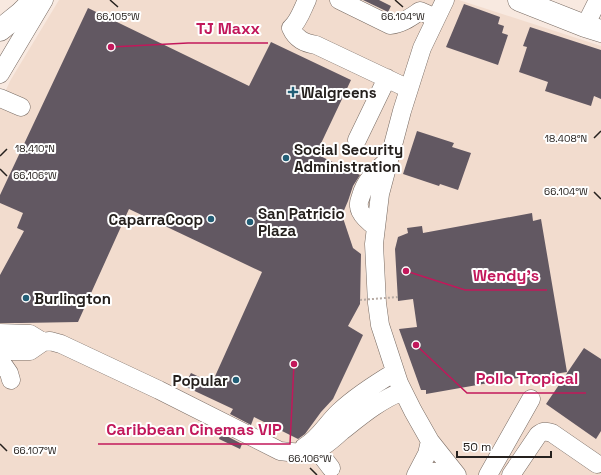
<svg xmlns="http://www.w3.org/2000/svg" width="601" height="475" font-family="'Space Grotesk',sans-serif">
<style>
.built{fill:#f2dcce}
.building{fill:#625862}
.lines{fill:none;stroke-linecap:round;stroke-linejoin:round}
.minor-casing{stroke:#776a62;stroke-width:19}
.major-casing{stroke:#776a62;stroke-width:23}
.highway-casing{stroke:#776a62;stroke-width:23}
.minor{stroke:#fff;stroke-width:18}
.major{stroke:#fff;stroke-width:22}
.highway{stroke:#fff;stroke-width:22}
.path-bridge{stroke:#b7aba4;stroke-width:2;stroke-dasharray:2 2;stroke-linecap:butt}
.ticks{fill:none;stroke:#25201d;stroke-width:1.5}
.poi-dot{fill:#225e76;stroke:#fff;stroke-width:1.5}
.labels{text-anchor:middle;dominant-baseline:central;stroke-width:4;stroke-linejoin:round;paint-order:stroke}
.poi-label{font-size:15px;font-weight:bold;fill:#25201d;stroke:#fff;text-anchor:start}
.ticks-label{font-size:10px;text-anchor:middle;fill:#25201d;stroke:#fff;stroke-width:4;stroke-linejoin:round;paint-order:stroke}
.leader{fill:none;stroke:#c2185b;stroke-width:1.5}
.callout-dot{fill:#c2185b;stroke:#fff;stroke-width:1.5}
.callout-label{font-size:16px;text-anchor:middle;font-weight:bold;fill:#c2185b;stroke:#fff;stroke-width:4;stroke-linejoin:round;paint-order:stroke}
</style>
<rect width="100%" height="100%" fill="#f8e9e0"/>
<!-- built -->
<path class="built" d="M59,0H459L601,46V475H0V103L10,81Z"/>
<!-- building -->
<path class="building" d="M363,0H379L391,6L388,12Z
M464,4L500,17L498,24L504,26L502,33L508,35L498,65L446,47Z
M88,8L249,86L271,42L351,80L316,154L360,175L353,186L348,201L342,215L353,248L361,254L360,304L348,326L363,335L333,399L321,412L305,434L298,439L254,417L251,425L230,414L233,409L184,386L191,373L212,383L262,272L129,209L78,322L21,323H0V275L24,231L17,228L23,213L0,203V195Z
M530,27L601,50V99L594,96L591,106L545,91L548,82L519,72L527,47L523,46Z
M417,131L454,143L452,147L471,153L458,190L440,184L439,186L403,174Z
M532,213L533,221L541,219L567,372L535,377V375L426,394V390H421L399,329L417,327L413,299L398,301L395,249L398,237L408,233L407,228L422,226L423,233Z
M584,348L601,359V431L596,439L546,404Z
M221,433L242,444L240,449L219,439Z"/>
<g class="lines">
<defs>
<path id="minor" d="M307,0C302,10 299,21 291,28C296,39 304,43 316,45L409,89
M339,0L390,25C402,24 411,17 420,11L436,18
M445,0L422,48L402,111L380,194L374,244L377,303L380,325L399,383L413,411L430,441L457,475
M585,26L598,0
M0,74L44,0
M0,98L21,107
M357,140L387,78
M376,227C370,223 359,214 359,206C358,203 360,199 361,196C365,180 377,170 389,159
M0,333L30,334L43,342
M0,351H30L43,342L50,341L61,344L159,390L280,451C293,453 307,453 320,448C327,445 336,436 342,431C361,416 380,400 403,391
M0,360L9,373L11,380
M311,442L331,468
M304,447C318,440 327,423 339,412C356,396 375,384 395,372
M416,475L427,454L430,441
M420,475L433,472L452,471
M488,475L531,399
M511,475L538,435C543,431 546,431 552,433L597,464"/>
<path id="major" d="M519,0L585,26L601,31"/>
<path id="highway" d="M0,30L21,13L34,0"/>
</defs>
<!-- minor casing -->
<use href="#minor" class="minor-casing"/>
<!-- major casing -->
<use href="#major" class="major-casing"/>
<!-- highway casing -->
<use href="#highway" class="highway-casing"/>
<!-- minor -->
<use href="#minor" class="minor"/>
<!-- major -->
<use href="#major" class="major"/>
<!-- highway -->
<use href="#highway" class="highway"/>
<!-- path-bridge -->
<path class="path-bridge" d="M360,300L398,297"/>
</g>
<!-- ticks -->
<path class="ticks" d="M110,0L118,7M395,0L403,7M594,138L601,131M0,156L7,149M0,169L7,176M594,192L601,199M0,444L7,451M310,468L317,475"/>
<!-- markers -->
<g class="poi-dot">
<path d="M291 86h4v4h4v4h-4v4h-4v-4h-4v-4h4z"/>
<circle cx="286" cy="158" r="4"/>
<circle cx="211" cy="219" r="4"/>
<circle cx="250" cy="222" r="4"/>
<circle cx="26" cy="298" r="4"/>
<circle cx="236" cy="380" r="4"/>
</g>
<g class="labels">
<!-- poi labels -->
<g class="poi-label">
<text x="301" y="92">Walgreens</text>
<text x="294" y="149">Social Security<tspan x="294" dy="17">Administration</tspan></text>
<text x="258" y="213">San Patricio<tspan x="258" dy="17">Plaza</tspan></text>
<text x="203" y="219" text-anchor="end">CaparraCoop</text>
<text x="34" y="298">Burlington</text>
<text x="228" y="380" text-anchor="end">Popular</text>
</g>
</g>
<g class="ticks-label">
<text x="118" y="20">66.105°W</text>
<text x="403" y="20">66.104°W</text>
<text x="566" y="142">18.408°N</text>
<text x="35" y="152">18.410°N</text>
<text x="35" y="179">66.106°W</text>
<text x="566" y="195">66.104°W</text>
<text x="35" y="454">66.107°W</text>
<text x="310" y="462">66.106°W</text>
</g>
<!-- callouts -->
<path class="leader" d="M111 47L188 43H268M406 271L465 290H547M416 345L467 393H586M294 364L290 444H98"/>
<g class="callout-dot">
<circle cx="111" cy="47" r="4"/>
<circle cx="406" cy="271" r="4"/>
<circle cx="416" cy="345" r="4"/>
<circle cx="294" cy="364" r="4"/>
</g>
<g class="callout-label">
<text x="228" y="34">TJ Maxx</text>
<text x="506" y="281">Wendy's</text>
<text x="527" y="384">Pollo Tropical</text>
<text x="194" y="435">Caribbean Cinemas VIP</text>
</g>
<!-- scale -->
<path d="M457 451v6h94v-6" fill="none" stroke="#25201d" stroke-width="2"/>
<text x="463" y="451" font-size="12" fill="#25201d" stroke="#ffffff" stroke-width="3" paint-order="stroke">50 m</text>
</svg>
